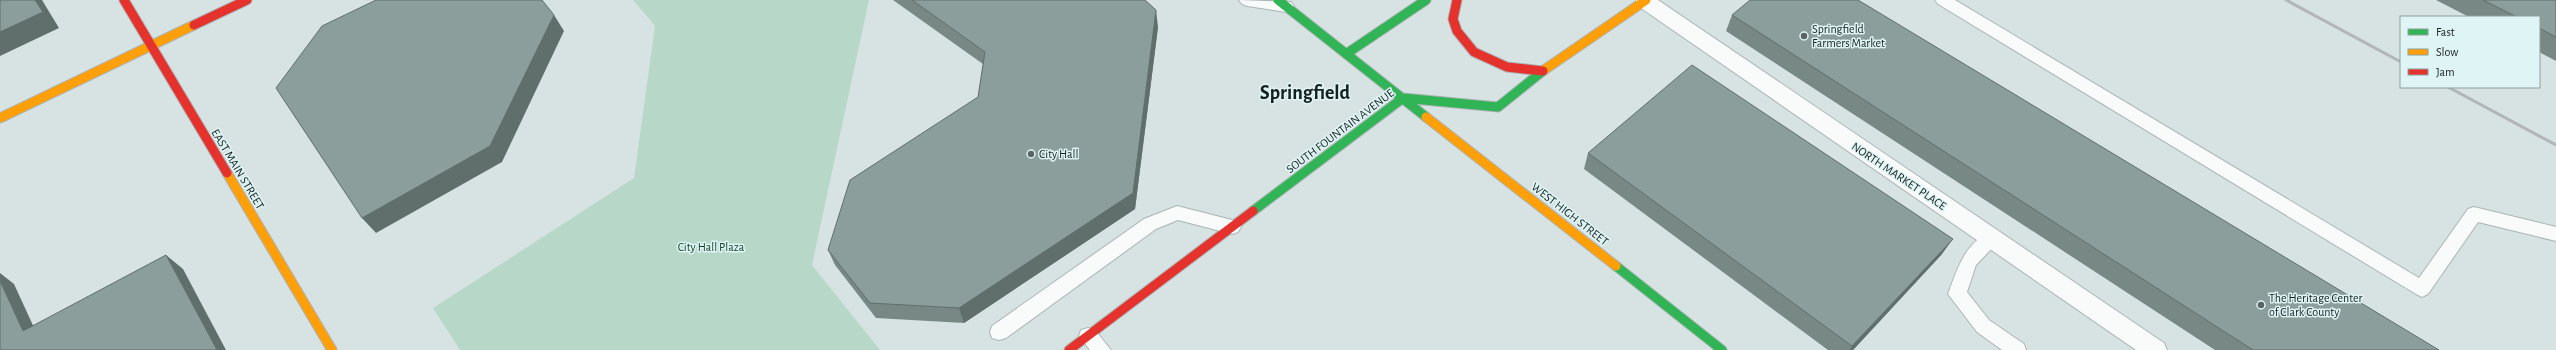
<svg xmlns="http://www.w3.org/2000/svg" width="2556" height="350" font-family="'Alegreya Sans',sans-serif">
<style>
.green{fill:#b7d8c8}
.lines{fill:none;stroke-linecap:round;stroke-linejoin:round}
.lane-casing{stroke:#abb4b4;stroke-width:2}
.street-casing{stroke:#abb4b4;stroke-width:2}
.fast-casing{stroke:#abb4b4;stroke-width:11}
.slow-casing{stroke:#abb4b4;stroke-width:11}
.jam-casing{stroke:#abb4b4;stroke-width:11}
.lane{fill:#f9fbfb;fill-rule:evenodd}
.street{fill:#f9fbfb;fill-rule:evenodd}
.fast{stroke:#30b455;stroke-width:9}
.slow{stroke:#ff9f0a;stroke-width:9}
.jam{stroke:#e5322d;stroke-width:9}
.rail{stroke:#b2b6b6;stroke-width:3}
.wall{fill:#788885}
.shaded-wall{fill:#616f6c}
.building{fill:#8b9e9b;stroke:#616f6c}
.poi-dot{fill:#5a6464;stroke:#dff5f5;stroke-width:1.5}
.labels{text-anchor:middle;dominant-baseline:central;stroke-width:3;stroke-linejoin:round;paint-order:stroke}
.poi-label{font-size:12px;fill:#171f1f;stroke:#dff5f5;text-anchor:start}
.street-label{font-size:12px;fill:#171f1f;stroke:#dff5f5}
.park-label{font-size:12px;fill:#0e3d26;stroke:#dff5f5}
.town-label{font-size:20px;font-weight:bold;fill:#171f1f;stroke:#dff5f5}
</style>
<rect width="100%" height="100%" fill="#d7e3e3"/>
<!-- green -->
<path class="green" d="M633,0H869L812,265L880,350H460L433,308L634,178L655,26Z"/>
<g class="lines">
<defs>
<path id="lane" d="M1239,0L1291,2L1294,6L1291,10L1286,12L1247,6L1242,4Z
M1935,0H1955L2419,278L2468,209L2474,207L2556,227V241L2478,222L2428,294L2422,297L2416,294L1938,4Z
M1177,206L1232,220L1238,222L1241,227L1238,232L1232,234L1178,220L1156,229L1006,338L999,340L992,338L990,332L992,326L1144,219Z
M1992,232L1998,234L2001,239L1976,265L1967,292L1989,320L2024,344L2026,350H2002L1977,332L1948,294C1957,270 1965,241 1992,232Z
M1088,328L1095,330L1111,350H1090L1079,336L1081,330Z"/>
<path id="street" d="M1636,0H1658L2164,343L2167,350H2136L1638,6Z"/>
<path id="fast" d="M1278,0L1426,117
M1346,54L1426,0
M1253,211L1403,98L1498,107L1544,70
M1616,266L1722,350"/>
<path id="slow" d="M1544,70L1646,0
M1426,117L1616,266
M0,118L194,25
M227,173L332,350"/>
<path id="jam" d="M124,0L227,173
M1457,0L1453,19L1457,31L1474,52L1507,67L1543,71
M194,25L247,0
M1069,350L1253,211"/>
</defs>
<!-- lane casing -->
<use href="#lane" class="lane-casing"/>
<!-- street casing -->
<use href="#street" class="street-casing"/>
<!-- fast casing -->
<use href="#fast" class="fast-casing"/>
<!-- slow casing -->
<use href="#slow" class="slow-casing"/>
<!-- jam casing -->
<use href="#jam" class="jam-casing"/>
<!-- lane -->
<use href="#lane" class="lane"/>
<!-- street -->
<use href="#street" class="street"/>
<!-- fast -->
<use href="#fast" class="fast"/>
<!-- slow -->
<use href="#slow" class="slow"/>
<!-- jam -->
<use href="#jam" class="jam"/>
<!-- rail -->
<path class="rail" d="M2286,0L2401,62
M2448,87L2556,145"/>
</g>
<!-- wall -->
<path class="wall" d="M893,0H1145L1158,27L1135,209L964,323L876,318L835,265L828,250L978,97L983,64Z
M2436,0H2556V61L2539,52V17H2469Z
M1732,15L2439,350H2215L1726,31Z
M1588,153L1942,254L1853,350H1828L1584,169Z"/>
<!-- shaded-wall -->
<path class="shaded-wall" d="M35,0H42L59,28L0,56V32Z
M1156,10L1158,27L1135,209L964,323L959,308Z
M554,15L564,31L502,162L376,233L362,218Z
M1953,239L1942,254L1853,350H1850L1852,346Z
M166,255L183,269L226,350H217Z
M0,273L14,284L42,345L23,331L0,281Z"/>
<!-- building -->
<path class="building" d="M0,0H35L43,12L0,32Z
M376,0H542L554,15L490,146L362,218L276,88L322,26Z
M912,0H1145L1156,10L1133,193L959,308L870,303L828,250L850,180L978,97L985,52Z
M1750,0H1858L2439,350H2253L1732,15Z
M2483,0H2556V37L2539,28V17H2517Z
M1692,65L1953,239L1852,346L1588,153Z
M166,255L217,350H0V281L23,331Z"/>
<!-- markers -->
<g class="poi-dot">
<circle cx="1804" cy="36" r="4"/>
<circle cx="1031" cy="154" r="4"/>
<circle cx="2261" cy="305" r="4"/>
</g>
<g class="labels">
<!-- poi labels -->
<g class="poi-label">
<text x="1812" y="29">Springfield<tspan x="1812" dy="14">Farmers Market</tspan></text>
<text x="1039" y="154">City Hall</text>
<text x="2269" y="298">The Heritage Center<tspan x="2269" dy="14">of Clark County</tspan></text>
</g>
<!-- street labels -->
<g class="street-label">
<text transform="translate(1340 131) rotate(-37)">SOUTH FOUNTAIN AVENUE</text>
<text transform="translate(238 169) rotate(59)">EAST MAIN STREET</text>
<text transform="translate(1899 176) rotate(34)">NORTH MARKET PLACE</text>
<text transform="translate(1570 214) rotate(38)">WEST HIGH STREET</text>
</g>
<!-- park labels -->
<g class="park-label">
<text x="711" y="247">City Hall Plaza</text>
</g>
<!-- town labels -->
<g class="town-label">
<text x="1305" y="93">Springfield</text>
</g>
</g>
<!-- legend -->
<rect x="2400" y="16" width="140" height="72" fill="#dff5f5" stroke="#8f9f9f"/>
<rect x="2408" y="29" width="20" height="6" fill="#30b455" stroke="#8f9f9f"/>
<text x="2436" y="36" font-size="12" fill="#171f1f">Fast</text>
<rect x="2408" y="49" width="20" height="6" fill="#ff9f0a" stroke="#8f9f9f"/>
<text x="2436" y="56" font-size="12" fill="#171f1f">Slow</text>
<rect x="2408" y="69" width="20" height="6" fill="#e5322d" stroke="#8f9f9f"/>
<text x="2436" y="76" font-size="12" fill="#171f1f">Jam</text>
</svg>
